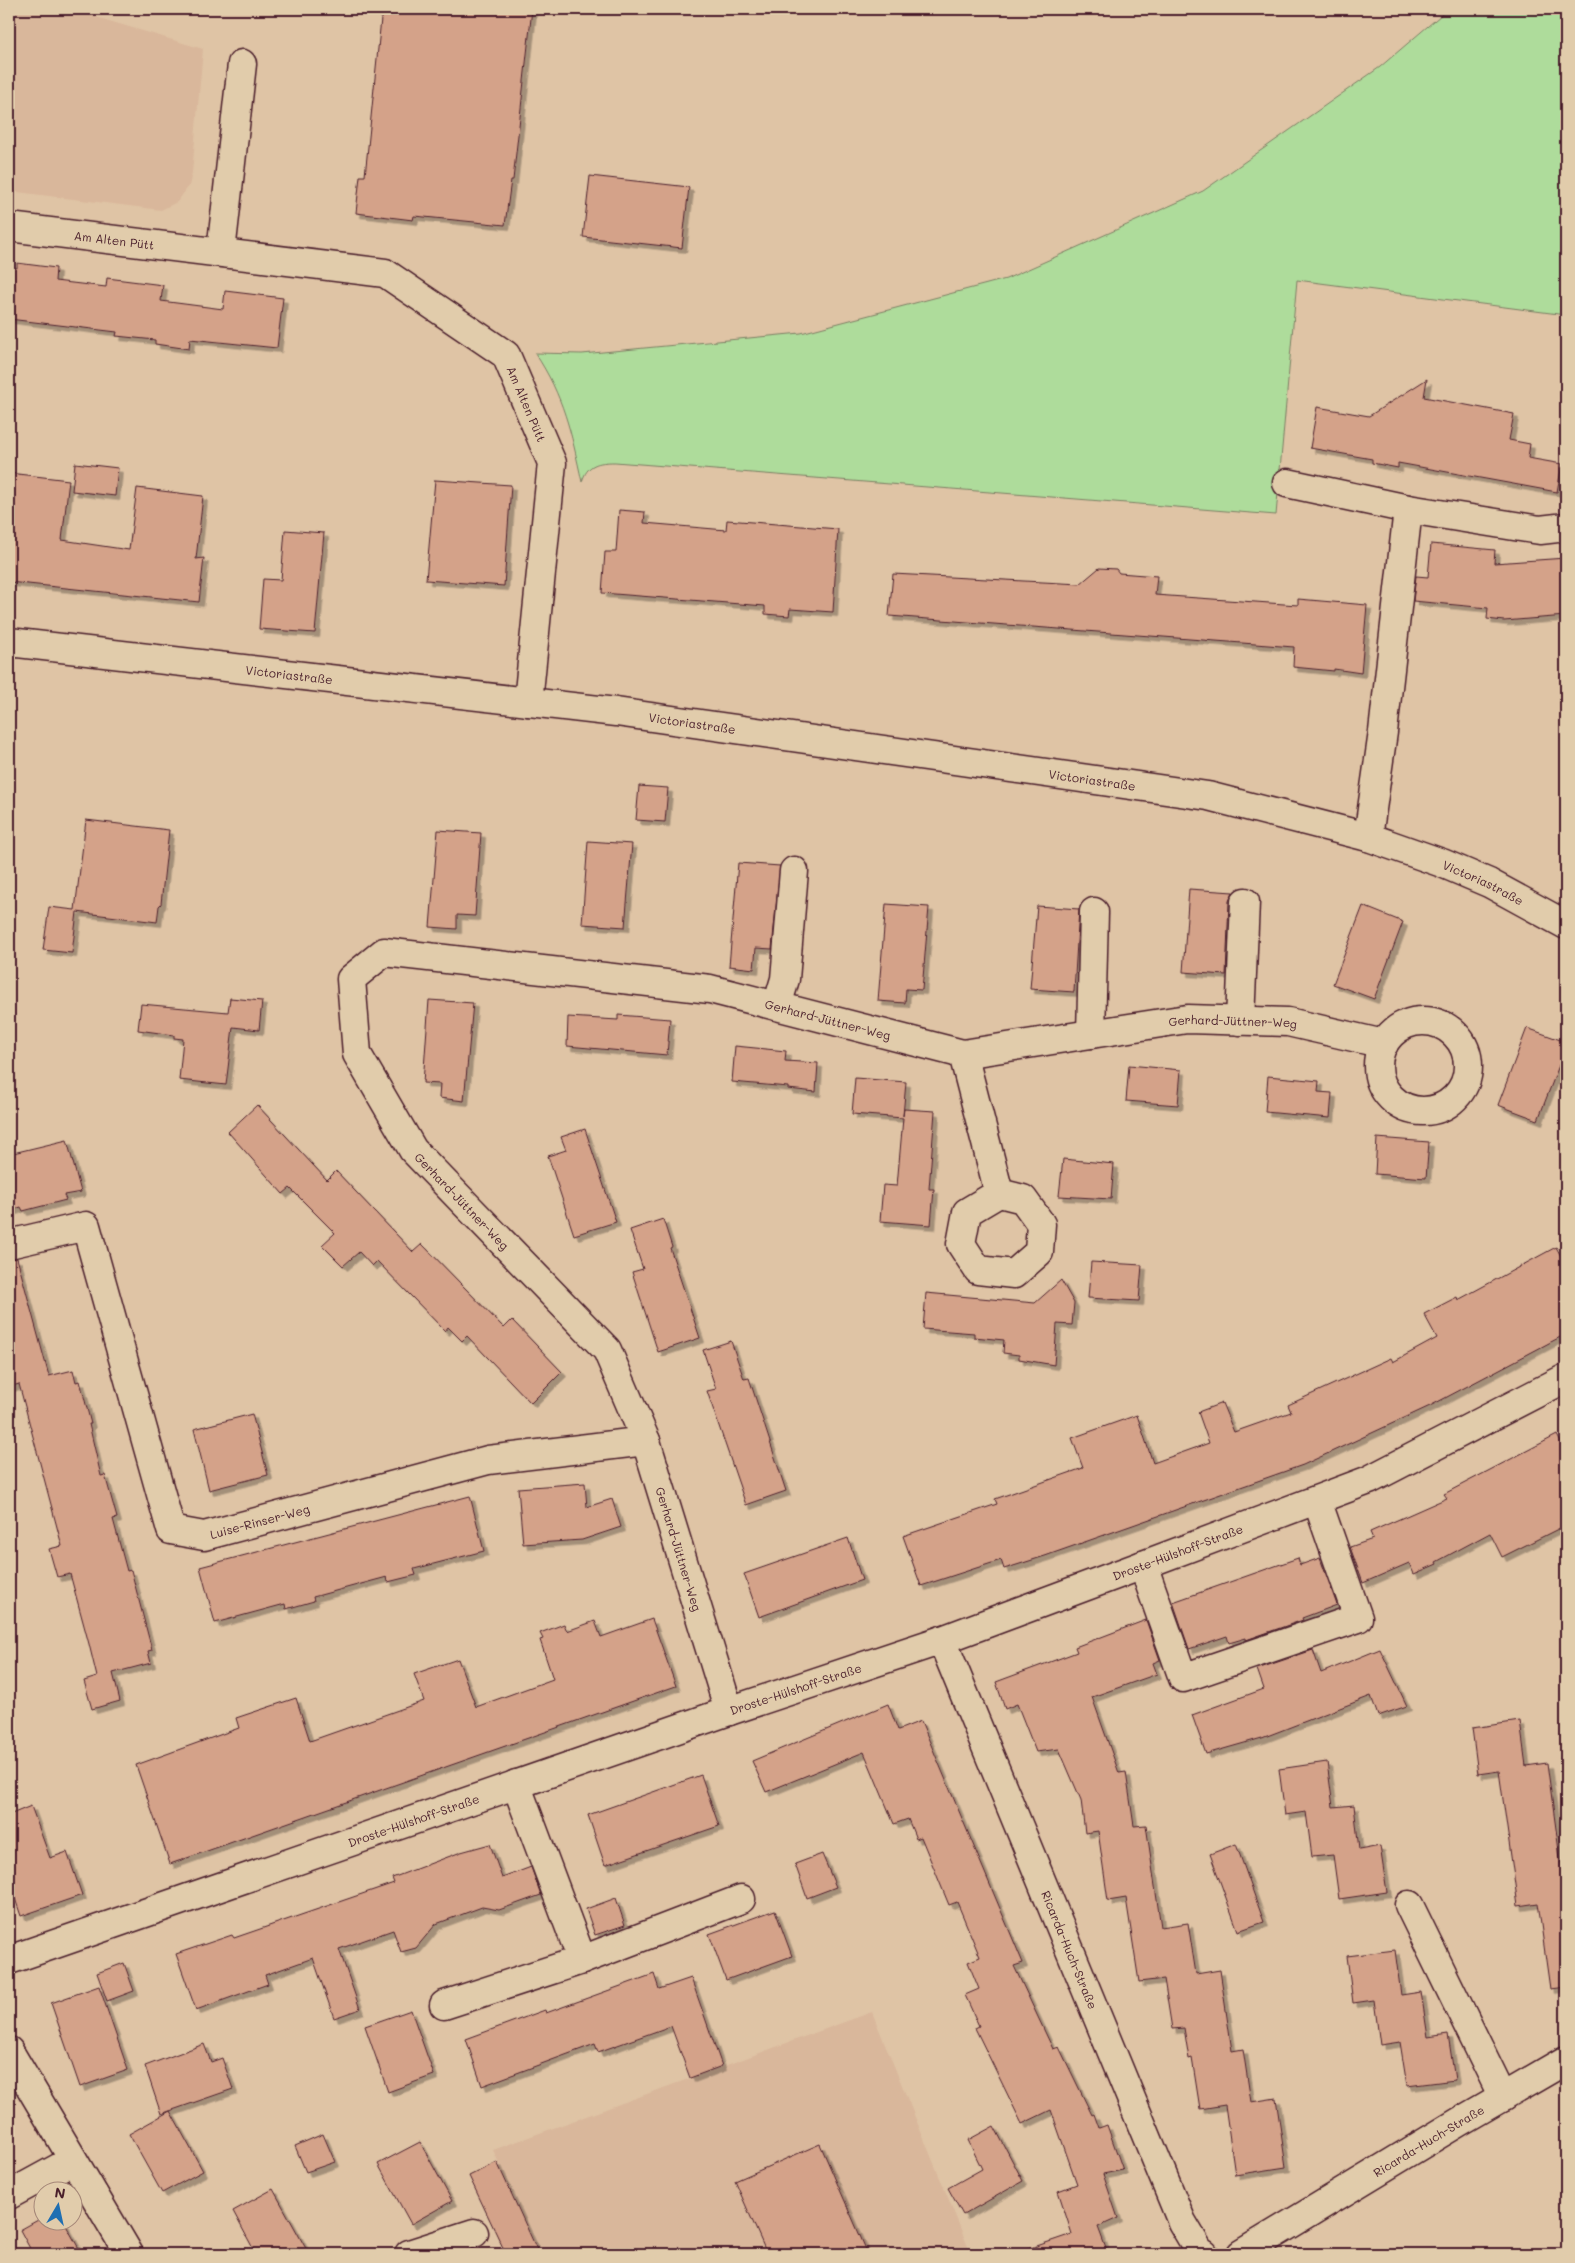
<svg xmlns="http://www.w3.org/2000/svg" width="1575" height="2263" font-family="Mali,sans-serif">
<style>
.built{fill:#d9b79b}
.green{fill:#aedc9b;stroke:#7c7e63}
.building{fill:#d4a289;stroke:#4a1f2b;filter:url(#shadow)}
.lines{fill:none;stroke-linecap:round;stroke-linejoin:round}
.minor-casing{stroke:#4a1f2b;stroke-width:31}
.major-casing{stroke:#4a1f2b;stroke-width:31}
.minor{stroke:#e1ccab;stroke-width:28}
.major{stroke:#e1ccab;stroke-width:28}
.labels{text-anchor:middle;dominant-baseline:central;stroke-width:4;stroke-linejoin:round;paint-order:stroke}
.street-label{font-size:12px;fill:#4a1f2b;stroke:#e1ccab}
</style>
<defs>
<filter id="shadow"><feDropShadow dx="4.5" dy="4.5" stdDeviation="0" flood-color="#0004"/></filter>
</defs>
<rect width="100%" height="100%" fill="#dfc4a5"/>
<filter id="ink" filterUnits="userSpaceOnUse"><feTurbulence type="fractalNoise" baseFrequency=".02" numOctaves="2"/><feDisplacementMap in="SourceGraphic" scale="10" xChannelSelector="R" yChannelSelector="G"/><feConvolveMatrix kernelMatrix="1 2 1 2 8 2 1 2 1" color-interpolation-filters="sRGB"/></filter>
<g filter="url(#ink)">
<!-- built -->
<path class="built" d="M9,9H69L203,49L192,173L189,186L177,202L161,210L9,191Z
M872,2012L971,2254H540L493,2150Z"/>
<!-- green -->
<path class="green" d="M1448,9H1566V315L1297,280L1276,515L615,462C598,462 587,464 582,482C571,432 564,397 535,353L582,354L801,333L1006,279L1203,191L1380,67Z"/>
<!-- building -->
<path class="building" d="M382,9H532L513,180H511L505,225L414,216L413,220L356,213L360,176H365Z
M590,176L689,187L682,248L583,237Z
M17,263L56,268L55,281L106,287L107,278L163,285L161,301L223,309L225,291L283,298L277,348L190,339L189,349L155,344V340L116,336L117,332L9,319V266L17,268Z
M1427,379L1424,397L1514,414L1509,440L1530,444L1528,458L1562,464L1557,492L1398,463V468L1372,463V459L1310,448L1317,407L1369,416Z
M75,463L118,468L115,496L72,491Z
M9,473L69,480L62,540L129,550L137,488L203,496L196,559L204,558L199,602L9,582Z
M435,480L511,485L504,586L426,580Z
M619,510L645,512L644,523L726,530L727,520L838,529L833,612L790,609L789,616L765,614V606L602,593L605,552H616Z
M285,530L324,533L315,633L259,629L263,579L281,580Z
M1431,544L1495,550L1494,563L1566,558V616L1504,621L1487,619L1488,608L1413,601L1416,576L1428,577Z
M1099,568L1116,569L1119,573L1157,576L1155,595L1298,605V599L1367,605L1361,673L1334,669V671L1293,667L1294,647L889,616L893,574L1080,584Z
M639,786L668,788L665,822L636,820Z
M86,820L169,830L161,904L159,906L157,922L77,912L72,953L43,950L49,907L75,910Z
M438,830L481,833L475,916L457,915V929L430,927Z
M588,841L632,844L625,927L582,924Z
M738,863L780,866L772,949L756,948L754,969L729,966Z
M1189,889L1233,892L1229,901L1226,975L1183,972Z
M886,904L929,907L922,990L906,989L905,1003L878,1001Z
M1037,906L1079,909L1074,992L1030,989Z
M1363,906L1403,922L1374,999L1333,984Z
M230,998L262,1001L259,1030L233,1027L226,1085L179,1080L183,1039L174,1038V1035L138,1030L141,1004L228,1012Z
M429,1000L473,1003L464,1101L439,1098L440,1084L423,1083Z
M618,1015L670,1019L667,1055L567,1046L568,1017L618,1020Z
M1527,1028L1566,1042V1047L1538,1120L1498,1105Z
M735,1046L786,1051L785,1061L818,1063L816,1092L788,1089V1087L732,1082Z
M1129,1065L1181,1070L1178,1105L1126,1101Z
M1268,1076L1319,1081L1318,1092L1332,1093L1330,1118L1265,1112Z
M855,1078L906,1082L903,1116L904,1109L935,1111L929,1189H934L931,1225L880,1221L883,1185L897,1186L903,1118L852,1114Z
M257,1105L327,1180L336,1171L413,1252L422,1244L504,1328L512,1320L562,1372L531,1403L467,1336L462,1341L448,1327L445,1331L377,1261L372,1266L359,1252L343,1266L322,1245L335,1233L290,1188L283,1194L228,1132Z
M585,1129L616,1222L574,1235L548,1156L566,1150L561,1137Z
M1377,1138L1429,1142L1426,1178L1375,1174Z
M67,1140L81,1192L64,1195L66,1200L23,1211L21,1207L9,1211V1154Z
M1063,1159L1114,1164L1111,1199L1059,1196Z
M663,1219L672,1247L670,1248L700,1338L658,1352L632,1272L643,1269L630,1230Z
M1556,1247L1566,1265V1334L1430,1406L1303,1465L1045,1556L1004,1569L1001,1560L921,1586L903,1536L997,1504L995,1499L1083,1468L1072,1438L1137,1415L1153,1463L1209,1443L1198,1412L1222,1403L1234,1432L1291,1412L1288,1405L1391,1358L1393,1362L1437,1338L1424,1314L1457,1297L1458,1300Z
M17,1258L49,1376L73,1370L76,1382L80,1381L91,1424H89L101,1476L105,1475L117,1518L113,1519L127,1571L131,1570L152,1650L148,1651L151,1663L113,1673L120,1701L92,1709L84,1681L97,1677L89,1644L70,1574L57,1577L49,1549L62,1546L19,1384L9,1387V1259Z
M1091,1262L1142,1265L1139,1301L1088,1298Z
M1061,1280L1074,1303L1072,1325L1057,1324L1054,1365L1019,1359V1355L1003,1353L1004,1340L974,1337V1333L923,1329L926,1293L1035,1303Z
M731,1341L744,1379L749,1378L786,1491L746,1505L707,1391L716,1389L703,1350Z
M252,1414L268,1475L209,1490L194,1429Z
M1557,1435L1566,1452V1525L1502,1557L1490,1533L1436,1562L1437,1564L1414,1574L1409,1563L1363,1583L1350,1547L1373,1539L1370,1532L1447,1498L1444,1494Z
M585,1483L587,1507L612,1499L621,1527L582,1540L523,1544L518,1488Z
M470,1496L484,1551L414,1569L416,1575L388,1582L387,1577L313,1597L314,1601L286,1609L285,1604L215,1623L200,1567Z
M848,1538L862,1580L759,1617L744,1574Z
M1298,1558L1300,1565L1320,1558L1337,1605L1302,1618L1303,1620L1246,1640V1638L1229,1643L1227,1636L1189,1649L1173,1602Z
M652,1619L676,1686L170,1864L136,1765L239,1728L236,1718L296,1698L310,1741L424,1701L414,1674L458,1659L476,1707L553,1679L540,1640L543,1639L540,1633L564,1624L567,1631L595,1621L601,1637Z
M1146,1620L1160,1660L1153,1663L1157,1674L1092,1697L1119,1773L1126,1772L1134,1826L1146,1825L1161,1927L1188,1923L1196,1974L1220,1970L1232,2051L1243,2049L1251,2102L1276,2098L1286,2167L1235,2175L1225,2105L1200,2109L1192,2058L1189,2059L1184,2028L1172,2029L1164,1979L1139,1982L1126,1898L1108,1901L1098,1831L1085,1833L1081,1800L1059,1749L1036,1752L1017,1704L1005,1709L996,1682L1077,1652L1075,1647Z
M1380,1649L1407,1706L1378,1716L1371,1696L1262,1738L1206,1754L1192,1715L1264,1689L1257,1669L1313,1650L1321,1673Z
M888,1704L898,1730L921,1721L1023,1963L1014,1966L1053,2049L1059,2047L1092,2115L1094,2114L1099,2128L1107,2125L1123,2170L1103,2174L1118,2218L1098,2227L1108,2254H1025V2250L1072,2234L1058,2191L1077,2184L1051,2110L1022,2124L975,2028L979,2026L965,1995L979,1989L968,1962L980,1957L957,1902L949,1905L921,1837L916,1839L908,1819L894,1824L864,1752L766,1792L752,1761Z
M1520,1721L1526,1766L1547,1763L1566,1902V1987L1550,1989L1538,1903L1518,1906L1499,1771L1478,1774L1472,1728Z
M1327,1762L1333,1807L1354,1805L1359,1850L1380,1846L1387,1892L1339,1899L1333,1855L1312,1857L1306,1812L1285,1815L1279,1769Z
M701,1775L719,1826L605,1865L588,1815Z
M31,1806L50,1858L67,1852L82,1895L21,1916L9,1881V1815Z
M490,1844L502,1878L531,1867L541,1895L499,1910L482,1907L436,1924L416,1948L401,1952L393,1930L339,1949L360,2009L334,2018L313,1958L265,1975L268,1984L196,2010L176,1954L232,1935L234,1938L394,1883L392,1878L461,1852Z
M1236,1844L1264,1922L1238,1931L1210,1854Z
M822,1854L836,1887L807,1898L795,1864Z
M616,1898L625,1925L595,1935L586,1909Z
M775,1910L792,1956L726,1980L709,1934Z
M1395,1950L1401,1995L1421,1992L1428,2037L1448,2034L1455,2080L1407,2086L1400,2042L1380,2045L1374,2000L1353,2003L1347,1956Z
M124,1963L134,1991L107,2001L97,1973Z
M654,1974L659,1989L691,1978L722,2066L690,2078L671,2026L598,2052L595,2044L482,2086L466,2039L545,2010L546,2013Z
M99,1986L128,2070L80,2087L51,2003Z
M411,2010L434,2075L388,2092L365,2026Z
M204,2044L211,2062L222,2058L233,2089L161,2114L145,2066Z
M170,2111L203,2171L162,2193L129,2134Z
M994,2126L1023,2181L963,2215L948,2188L982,2169L968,2140Z
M323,2134L335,2162L306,2172L295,2146Z
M420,2142L452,2201L411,2224L378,2164Z
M820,2144L868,2254H767L735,2181Z
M497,2162L539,2254H506L469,2176Z
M273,2189L309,2254H256L233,2211Z
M38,2220H63L82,2254H33L20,2230Z"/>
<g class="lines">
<defs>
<g id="minor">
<path id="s1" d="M9,227L385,273L506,355L552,463L528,702"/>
<path d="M221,252L242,64"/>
<path d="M1287,483L1408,509L1540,530L1566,527"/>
<path d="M1368,837L1383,732L1408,509"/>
<path d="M777,1006L785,979L794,871"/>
<circle cx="1423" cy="1066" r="45"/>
<path d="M1240,1021L1245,902"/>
<path d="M1091,1034L1094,912"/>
<path d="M963,1054L999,1193L967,1212L961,1244L978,1270L1014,1274L1039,1252L1041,1224L1023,1199L999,1193"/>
<path id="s2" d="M9,1244L86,1226L171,1530L204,1536L488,1460L646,1441"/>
<path d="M1143,1565L1183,1678L1358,1618L1317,1500"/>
<path id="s3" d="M942,1640L1182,2222L1201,2254H1204"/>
<path id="s4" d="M729,1711L646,1441L607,1350L413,1150L357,1054L351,979L384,952L710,989L963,1054L1187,1019L1288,1022L1384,1044"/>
<path d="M516,1784L582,1960"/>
<path d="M1409,1905L1503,2097"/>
<path id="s5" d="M9,1960L729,1711L942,1640L1143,1565L1369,1480L1566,1378"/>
<path d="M444,2005L582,1960L741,1899"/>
<path d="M9,2051L129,2254"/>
<path d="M9,2195L73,2160"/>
<path d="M409,2254L474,2233"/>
<path id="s6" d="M1241,2254L1459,2122L1566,2060"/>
</g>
<g id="major">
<path id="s7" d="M9,642L616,712L1208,796L1368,837L1442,863L1489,883L1566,925"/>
</g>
</defs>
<!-- minor casing -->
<use href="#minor" class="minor-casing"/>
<!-- major casing -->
<use href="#major" class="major-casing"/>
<!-- minor -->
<use href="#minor" class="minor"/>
<!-- major -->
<use href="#major" class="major"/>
</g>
</g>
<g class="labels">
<!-- street labels -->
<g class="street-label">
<text stroke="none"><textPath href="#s1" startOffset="106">Am Alten Pütt</textPath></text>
<text stroke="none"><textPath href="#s1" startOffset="578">Am Alten Pütt</textPath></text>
<text stroke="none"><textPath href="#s7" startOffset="282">Victoriastraße</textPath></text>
<text stroke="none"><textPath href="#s7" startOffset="688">Victoriastraße</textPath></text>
<text stroke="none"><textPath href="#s7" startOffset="1092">Victoriastraße</textPath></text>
<text stroke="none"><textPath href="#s7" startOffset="1498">Victoriastraße</textPath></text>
<text stroke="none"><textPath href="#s4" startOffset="1339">Gerhard-Jüttner-Weg</textPath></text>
<text stroke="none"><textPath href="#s4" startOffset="1751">Gerhard-Jüttner-Weg</textPath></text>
<text transform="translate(462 1201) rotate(46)">Gerhard-Jüttner-Weg</text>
<text stroke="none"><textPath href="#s2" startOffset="486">Luise-Rinser-Weg</textPath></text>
<text transform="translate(679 1549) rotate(73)">Gerhard-Jüttner-Weg</text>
<text stroke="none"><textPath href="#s5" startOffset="1238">Droste-Hülshoff-Straße</textPath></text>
<text stroke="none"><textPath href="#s5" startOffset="832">Droste-Hülshoff-Straße</textPath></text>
<text stroke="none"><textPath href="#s5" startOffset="428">Droste-Hülshoff-Straße</textPath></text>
<text stroke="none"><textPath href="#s3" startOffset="335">Ricarda-Huch-Straße</textPath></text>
<text stroke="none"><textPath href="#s6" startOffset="219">Ricarda-Huch-Straße</textPath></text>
</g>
</g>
<!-- margin -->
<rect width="1575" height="2263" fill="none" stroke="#e1ccab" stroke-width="30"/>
<rect x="15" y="15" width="1545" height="2233" fill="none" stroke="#4a1f2b" stroke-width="2" filter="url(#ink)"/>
<!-- north arrow -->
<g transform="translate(58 2206) rotate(9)"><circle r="24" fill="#e1ccab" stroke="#a58778"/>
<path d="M0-4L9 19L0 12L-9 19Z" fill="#1f6fb2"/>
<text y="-8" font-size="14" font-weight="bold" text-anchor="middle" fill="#4a1f2b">N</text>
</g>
</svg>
